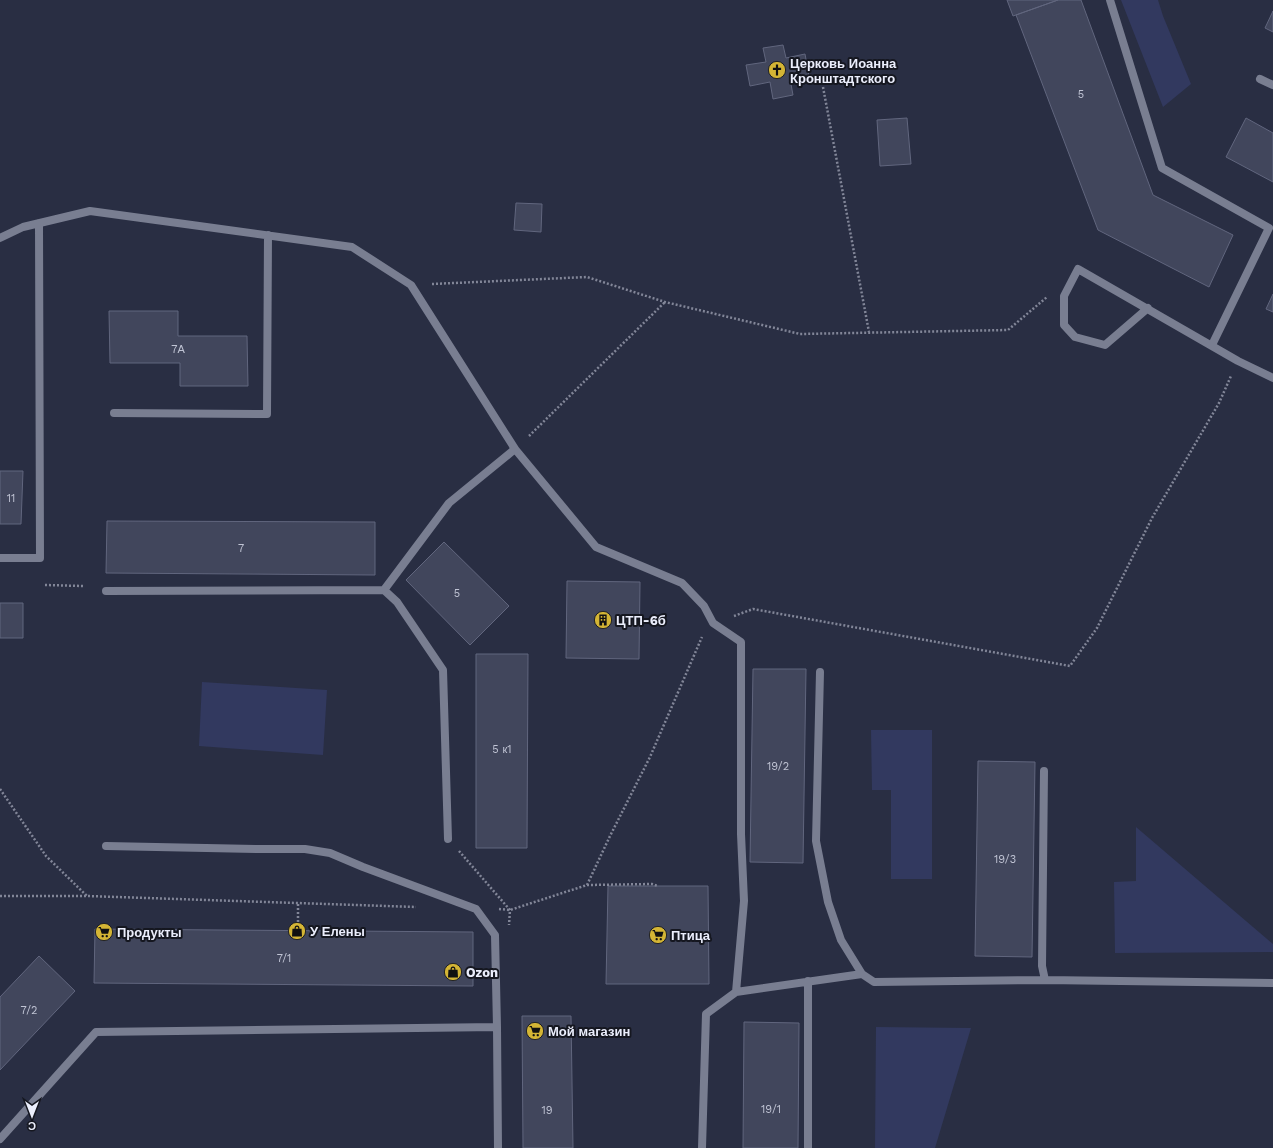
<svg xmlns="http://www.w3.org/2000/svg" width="1273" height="1148" font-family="'Work Sans',sans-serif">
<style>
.green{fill:#32395f}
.building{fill:#41465c;stroke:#61667e}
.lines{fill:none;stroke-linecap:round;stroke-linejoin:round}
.path{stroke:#828698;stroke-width:2.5;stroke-dasharray:2 2;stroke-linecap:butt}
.lane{stroke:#797e91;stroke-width:8}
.labels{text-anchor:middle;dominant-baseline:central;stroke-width:4;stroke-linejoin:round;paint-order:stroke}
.number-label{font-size:11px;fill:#c0c4d4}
.poi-label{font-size:13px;font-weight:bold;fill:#ebeefc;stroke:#151720;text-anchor:start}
</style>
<rect width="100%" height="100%" fill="#292e43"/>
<!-- green -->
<path class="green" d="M1121,0H1158L1163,16L1191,84L1163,107Z
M202,682L327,690L323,755L199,746Z
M871,730H932V879H891V790H872Z
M1136,827L1273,944V952L1115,953L1114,882L1136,881Z
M876,1027L971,1028L935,1148H875Z"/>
<!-- building -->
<path class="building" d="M1007,0H1058L1013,16Z
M1058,0H1081L1153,195L1233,235L1209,287L1098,230L1016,15Z
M1273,11V32L1265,28Z
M783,45L786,58L805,54L809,76L790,79L793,95L773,99L770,82L750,86L746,65L766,62L763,48Z
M907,118L911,164L880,166L877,120Z
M1246,118L1273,133V182L1226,157Z
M516,203L542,204L541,232L514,230Z
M1273,294V312L1266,309Z
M109,311H178V336H247L248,386H180V363H110Z
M0,471H23L21,524H0Z
M107,521L375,522V575L106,573Z
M444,542L509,606L470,645L406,580Z
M567,581L640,582L639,659L566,658Z
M0,603H23V638H0Z
M476,654H528L527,848H476Z
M753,669H806L803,863L750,862Z
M978,761L1035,762L1032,957L975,956Z
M608,886H708L709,984H606Z
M95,929L473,932V986L94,983Z
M39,956L75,991L0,1070V997Z
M522,1016H571L573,1148H523Z
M744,1022L799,1023L798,1148H743Z"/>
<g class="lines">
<!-- path -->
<path class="path" d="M823,87L869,332
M432,284L587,277L665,302L800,334L1008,330L1047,297
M529,436L665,302
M45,585L83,586
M734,616L753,609L1070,666L1097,628L1152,518L1219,403L1231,376
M0,789L46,856L87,896
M459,851L510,910L509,925
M587,885L652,884L658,886
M0,896H87L416,907
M499,909L510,910L587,885L610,836L650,757L702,637
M298,922V904"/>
<!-- lane -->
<path class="lane" d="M1110,0L1162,168L1269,228L1212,345
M1260,79L1273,85
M0,238L23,227L90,211L352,247L411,285L515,449L449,503L384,590L397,602L443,670L448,839
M1148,308L1105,345L1075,337L1064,325V296L1078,269L1238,361L1273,378
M114,413L267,414L268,235
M515,449L596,547L682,583L704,606L713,623L741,642V834L744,901L736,992
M0,558H40L39,223
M106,591L384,590
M820,672L816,841L828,902L841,940L862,974
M1044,771L1042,966L1045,980
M106,846L256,849H305L330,853L363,867L476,909L495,935L497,1027
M808,981V1148
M0,1139L96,1032L497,1027L498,1148
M702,1148L706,1014L736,992L862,974L874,982L1045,980L1273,983"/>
</g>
<!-- icons -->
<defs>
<symbol id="church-disc" viewBox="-11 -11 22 22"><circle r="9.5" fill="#d4b535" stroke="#151720"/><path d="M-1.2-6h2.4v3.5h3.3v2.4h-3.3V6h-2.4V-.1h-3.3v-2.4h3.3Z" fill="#111"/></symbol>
<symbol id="building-disc" viewBox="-11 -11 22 22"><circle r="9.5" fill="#d4b535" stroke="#151720"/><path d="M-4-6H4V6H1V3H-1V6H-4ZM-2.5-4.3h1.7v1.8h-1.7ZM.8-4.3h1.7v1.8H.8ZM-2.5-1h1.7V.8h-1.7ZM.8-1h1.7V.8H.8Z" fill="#111"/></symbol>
<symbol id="shop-disc" viewBox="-11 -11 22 22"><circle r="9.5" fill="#d4b535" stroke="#151720"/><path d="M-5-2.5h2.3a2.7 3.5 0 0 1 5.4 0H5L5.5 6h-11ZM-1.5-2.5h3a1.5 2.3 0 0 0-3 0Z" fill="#111"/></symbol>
<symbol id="supermarket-disc" viewBox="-11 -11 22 22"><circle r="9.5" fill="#d4b535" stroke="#151720"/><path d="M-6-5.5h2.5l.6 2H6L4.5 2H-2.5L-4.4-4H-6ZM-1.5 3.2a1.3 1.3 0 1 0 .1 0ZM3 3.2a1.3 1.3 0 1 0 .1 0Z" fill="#111"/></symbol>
</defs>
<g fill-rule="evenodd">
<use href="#church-disc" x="767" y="60" width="20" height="20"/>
<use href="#building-disc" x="593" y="610" width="20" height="20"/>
<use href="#shop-disc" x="287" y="921" width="20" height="20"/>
<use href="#supermarket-disc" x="94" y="922" width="20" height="20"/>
<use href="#supermarket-disc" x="648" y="925" width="20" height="20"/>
<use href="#shop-disc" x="443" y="962" width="20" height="20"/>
<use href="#supermarket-disc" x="525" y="1021" width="20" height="20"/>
</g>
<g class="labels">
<!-- number labels -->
<g class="number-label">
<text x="1081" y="94">5</text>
<text x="178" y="349">7А</text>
<text x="11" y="498">11</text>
<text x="241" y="548">7</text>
<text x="457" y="593">5</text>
<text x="502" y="749">5 к1</text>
<text x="778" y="766">19/2</text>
<text x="1005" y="859">19/3</text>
<text x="284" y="958">7/1</text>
<text x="29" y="1010">7/2</text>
<text x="771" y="1109">19/1</text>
<text x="547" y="1110">19</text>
</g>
<!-- poi labels -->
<g class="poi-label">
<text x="790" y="63">Церковь Иоанна<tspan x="790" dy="15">Кронштадтского</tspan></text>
<text x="616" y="620">ЦТП-6б</text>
<text x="310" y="931">У Елены</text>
<text x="117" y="932">Продукты</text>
<text x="671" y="935">Птица</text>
<text x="466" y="972">Ozon</text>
<text x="548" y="1031">Мой магазин</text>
</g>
</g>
<!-- north arrow -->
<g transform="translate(32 1116) rotate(180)" stroke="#151720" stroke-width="3" paint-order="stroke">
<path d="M0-3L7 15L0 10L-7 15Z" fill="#ebeefc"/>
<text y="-6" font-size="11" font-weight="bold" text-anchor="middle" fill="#ebeefc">С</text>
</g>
</svg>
